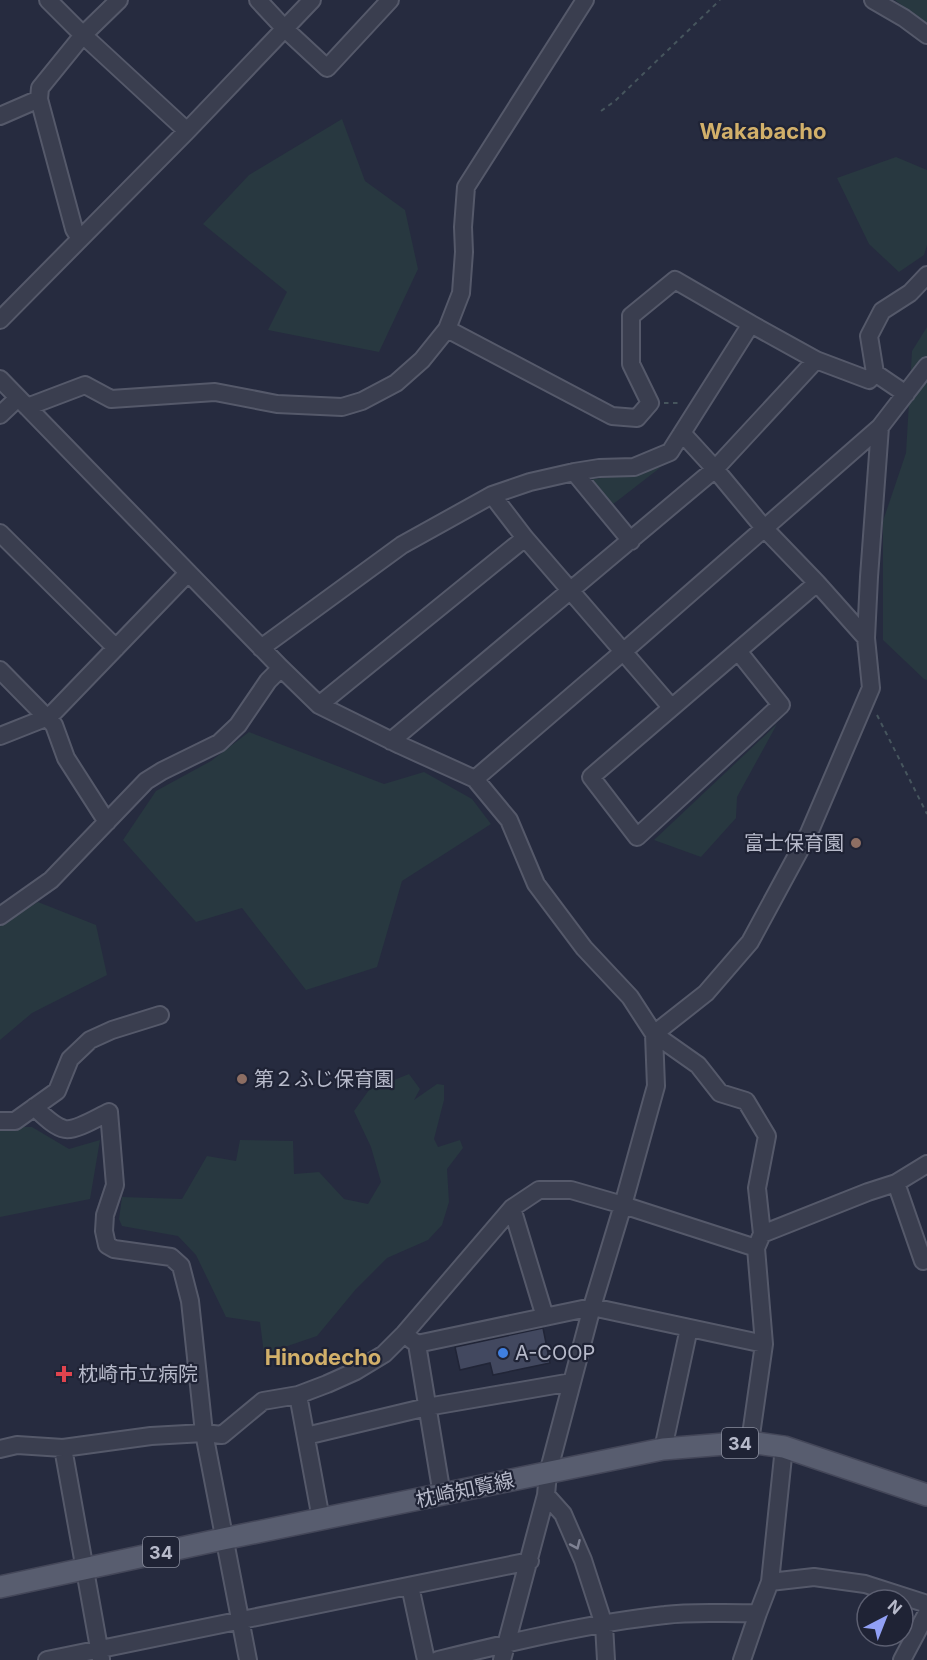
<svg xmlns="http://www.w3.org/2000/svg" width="927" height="1660" font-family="Inter,'Noto Sans JP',sans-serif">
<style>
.green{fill:#283840}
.building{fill:#42485f;stroke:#212537;stroke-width:1.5}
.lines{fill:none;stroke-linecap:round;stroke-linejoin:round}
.minor-casing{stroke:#55596a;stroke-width:20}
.major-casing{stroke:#444759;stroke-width:24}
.path{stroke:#46555d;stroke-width:2;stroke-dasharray:4.5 4.5;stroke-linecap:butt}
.minor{stroke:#3a3e4f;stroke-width:16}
.major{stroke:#585d6f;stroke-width:21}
.oneway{stroke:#7f8293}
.education-dot{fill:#8d6e63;stroke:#1f2335;stroke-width:2}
.shop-dot{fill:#3f7fe0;stroke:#1f2335;stroke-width:2}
.health-dot{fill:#e0444e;stroke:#1f2335;stroke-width:2}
.labels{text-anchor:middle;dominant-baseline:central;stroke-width:4.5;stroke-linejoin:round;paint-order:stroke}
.shield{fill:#1f2335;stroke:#898d9d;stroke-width:1.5}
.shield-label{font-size:18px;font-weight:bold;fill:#b7baca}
.poi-label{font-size:20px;fill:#b7baca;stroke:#1f2335;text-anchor:start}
.street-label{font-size:20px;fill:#b7baca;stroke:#1f2335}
.quarter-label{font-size:22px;font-weight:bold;fill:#d2b06a;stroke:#1f2335}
</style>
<rect width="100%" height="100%" fill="#262b3f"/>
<!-- green -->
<path class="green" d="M894,0H927V24L895,0Z
M342,119L365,181L405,210L418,269L379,352L268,330L287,292L203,224L249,175Z
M896,157L927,170V245L924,255L899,272L869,244L837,178Z
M927,327V680L924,679L883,640V521L906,453L912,351Z
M661,467L612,505L592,479L630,475Z
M777,724L737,797L736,818L701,857L654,840Z
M249,732L384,784L424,772L472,799L491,824L402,881L377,967L306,990L242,908L196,922L123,840L156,791L211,761Z
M38,902L96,925L107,975L32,1013L0,1040V925Z
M409,1074L420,1089L414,1100L437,1084L444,1085V1100L434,1139L438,1147L460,1140L463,1148L447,1169L449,1202L442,1225L428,1240L387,1258L356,1289L317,1336L264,1354L260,1322L226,1317L196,1255L178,1236L122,1226L119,1219L122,1197L182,1199L207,1156L236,1161L240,1140L293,1141L294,1174L319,1172L344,1199L368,1204L381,1182L371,1147L354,1111L369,1090Z
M0,1127H32L69,1149L100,1140L90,1199L0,1217Z"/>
<!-- building -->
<path class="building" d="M543,1328L550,1363L493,1375L490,1363L460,1370L455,1347Z"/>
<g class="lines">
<defs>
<path id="minor" d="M48,0L83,35L187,131
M258,0L285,29L327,68L390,0
M873,0L904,18L927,35
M0,116L39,99
M80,239L74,229L39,99L40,88L83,35L119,0
M0,320L187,131L312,0
M447,329L612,416L637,418L650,403L631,364V316L675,280L751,324
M0,379L281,668L319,705L400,745L475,779L509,820L536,884L584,948L630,997L654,1034L656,1086L623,1205L592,1307L548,1473L546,1495L502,1660
M906,394L875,373L869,336L882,311L910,293L927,275
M27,407L85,385L111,399L215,392L277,404L342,407L362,401L396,383L422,360L447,329L461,293L464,252L463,227L466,187L585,0
M0,415L18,398
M682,433L715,469L764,528L817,583L866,638
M574,472L631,541
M492,495L525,538L671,707
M0,533L116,648
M261,648L402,545L492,495L530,482L574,472L599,468L634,467L670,452L751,324L816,360L869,380L875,373
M738,651L781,705L637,837L591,777L817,583
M0,670L54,725L66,758L107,822
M319,705L525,538
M0,736L48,717L55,711L188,573
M391,741L715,469L816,360
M475,779L631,645L880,427L927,366
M0,916L51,880L146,781L162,771L219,743L238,725L268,681L281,668
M34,1107C42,1114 54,1127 65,1129C76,1131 98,1117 109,1112L115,1185L105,1215L104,1231L107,1245L114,1249L171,1257L181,1266L190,1301L204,1433L248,1660
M0,1121H15L57,1091L70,1059L90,1040L112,1030L160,1015
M896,1183L923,1261L927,1260
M512,1208L545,1317
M762,1234L868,1192L896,1183L927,1164
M408,1337L417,1344L442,1495
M417,1344L592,1307L764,1344
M298,1395L321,1519
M306,1436L427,1407L572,1382
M750,1442L764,1344L756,1248L762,1234L757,1188L767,1136L746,1101L720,1093L698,1065L654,1034L706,993L750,942L809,833L871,688L866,638L869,577L880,427
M63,1448L101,1659
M0,1449L17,1445L63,1448L151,1436L204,1433L222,1435L263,1401L298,1395L327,1384L356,1371L384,1354L404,1334L512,1208L539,1190H571L623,1205L756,1248
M663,1449L689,1328
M546,1495L563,1514L583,1560L604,1625L606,1660
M770,1582L814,1577L865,1584L927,1604
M410,1586L426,1660
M47,1660L530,1561
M438,1660C512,1642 590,1623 665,1615C695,1611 727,1614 758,1613
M742,1660L758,1613L770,1582L784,1447
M902,1660L927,1613"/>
<path id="major" d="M0,1587L223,1539L663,1449L750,1442L784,1447L927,1495"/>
</defs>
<!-- minor casing -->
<use href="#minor" class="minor-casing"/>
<!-- major casing -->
<use href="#major" class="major-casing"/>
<!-- path -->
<path class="path" d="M601,111L615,101L720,0
M664,403H682
M877,715L927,814"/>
<!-- minor -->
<use href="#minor" class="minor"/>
<!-- major -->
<use href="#major" class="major"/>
</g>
<!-- one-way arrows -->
<defs><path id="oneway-chevron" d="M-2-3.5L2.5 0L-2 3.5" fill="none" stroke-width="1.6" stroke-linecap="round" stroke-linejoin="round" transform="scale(1.5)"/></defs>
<use class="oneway" href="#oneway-chevron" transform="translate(576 1545) rotate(66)"/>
<!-- markers -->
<g class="education-dot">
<circle cx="856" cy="843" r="6"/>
<circle cx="242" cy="1079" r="6"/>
</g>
<circle class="shop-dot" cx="503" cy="1353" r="6"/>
<path class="health-dot" d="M61 1365h6v6h6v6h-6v6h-6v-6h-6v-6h6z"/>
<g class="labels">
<!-- shield labels -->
<g class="shield">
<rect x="722" y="1428" width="36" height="30" rx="4.5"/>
<rect x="143" y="1537" width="36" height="30" rx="4.5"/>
</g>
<g class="shield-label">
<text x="740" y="1443">34</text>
<text x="161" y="1552">34</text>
</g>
<!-- poi labels -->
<g class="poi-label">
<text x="844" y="843" text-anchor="end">富士保育園</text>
<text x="254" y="1079">第２ふじ保育園</text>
<text x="515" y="1353">A-COOP</text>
<text x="78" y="1374">枕崎市立病院</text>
</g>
<!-- street labels -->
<g class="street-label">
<text transform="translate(465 1490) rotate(-12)">枕崎知覧線</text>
</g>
<!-- quarter labels -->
<g class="quarter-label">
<text x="763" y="131">Wakabacho</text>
<text x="323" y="1357">Hinodecho</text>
</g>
</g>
<!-- north arrow -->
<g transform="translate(885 1618) rotate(42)"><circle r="28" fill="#1f2335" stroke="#5c5f71" stroke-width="1.5"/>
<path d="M0-4.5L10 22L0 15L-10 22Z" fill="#91a0f5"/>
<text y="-9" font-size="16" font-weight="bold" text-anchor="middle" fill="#b7baca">N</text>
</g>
</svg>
